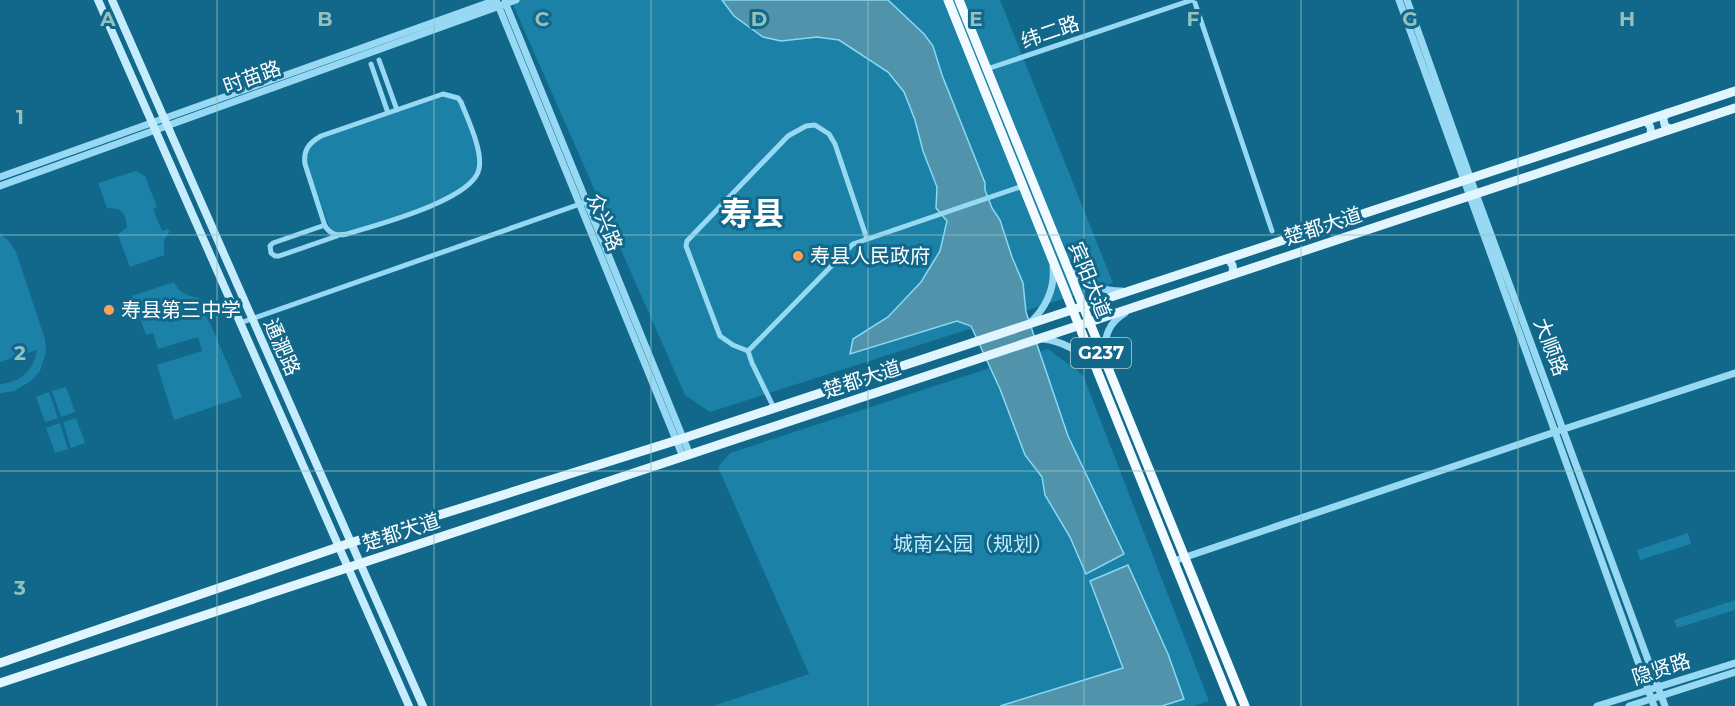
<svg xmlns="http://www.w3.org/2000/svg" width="1735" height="706" font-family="Montserrat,'Noto Sans SC',sans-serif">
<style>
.green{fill:#1b81a7}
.water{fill:#5293ac;stroke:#88d9f5;stroke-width:1.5}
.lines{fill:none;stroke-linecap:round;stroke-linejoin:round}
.minor{stroke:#97d9f2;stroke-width:5}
.tertiary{stroke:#97d9f2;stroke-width:7}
.secondary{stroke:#c5ecfc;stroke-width:8}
.primary{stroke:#e1f5ff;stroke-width:9}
.trunk{stroke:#f0faff;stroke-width:9}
.grid{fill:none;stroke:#93c1be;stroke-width:1.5;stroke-opacity:0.55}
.poi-dot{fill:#ffa057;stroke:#11688b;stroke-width:2}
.labels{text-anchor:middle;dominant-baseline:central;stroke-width:6;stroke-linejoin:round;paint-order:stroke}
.shield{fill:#11688b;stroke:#b8d2dc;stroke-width:1.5}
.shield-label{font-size:18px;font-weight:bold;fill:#fff}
.street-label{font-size:20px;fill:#fff;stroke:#11688b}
.poi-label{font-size:20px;fill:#fff;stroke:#11688b;text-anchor:start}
.park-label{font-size:20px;fill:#beecfd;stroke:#11688b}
.town-label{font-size:32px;font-weight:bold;fill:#fff;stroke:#11688b}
.grid-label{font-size:20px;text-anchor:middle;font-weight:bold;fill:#93c1be;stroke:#11688b;stroke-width:6;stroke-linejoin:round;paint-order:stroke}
</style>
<rect width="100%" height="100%" fill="#11688b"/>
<!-- green -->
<path class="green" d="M511,0H1000L1113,283L710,412L685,395Z
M443,97L456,99L459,102C464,117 481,154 477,169C470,199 376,223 348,232L337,234L331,231L306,163L308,148L321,138Z
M136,171L145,176L157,207L153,209L162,231L168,229L170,231L164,240V255L130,267L118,235L127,227L125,216L119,209L107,208L98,183Z
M0,233L9,241L16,252L45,339L46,352L40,371L31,381L14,391L2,393H0V384C20,383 34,370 37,350L0,362Z
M174,282C179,293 187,296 199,298L242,397L174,420L157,365L202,351L198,337L158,349L153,333L146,335L132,296Z
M1048,349L1083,375L1209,701L1194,706H713L809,674L718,467L730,453Z
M66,387L75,412L61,417L52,391Z
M49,392L58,418L45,422L36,397Z
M76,418L85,443L71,448L63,422Z
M60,423L68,449L55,453L46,428Z
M1688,533L1691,544L1640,560L1637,550Z
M1735,600V610L1677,628L1674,620Z"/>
<!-- water -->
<path class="water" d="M722,0H888L924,34L933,46L942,75L985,183V190L992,208L1000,220L1012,257L1023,283L1026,312L1068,436L1124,554L1086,574L1070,537L1045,495L1042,477L1025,455L1000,389L971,326L957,321L850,354L853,339L888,317L921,282L940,251L947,221L936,208L937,187L923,151L915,120L904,92L888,72L839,40L817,37L781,41L763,37L734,16Z
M1128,565L1168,654L1184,699L1162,706H1000L1123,668L1090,581Z"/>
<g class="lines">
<!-- minor -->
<path class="minor" d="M1195,3L1272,231
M379,60L397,110
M371,64L388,113
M987,69L1192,0
M443,94L458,98L461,102C468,120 483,151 479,169C473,200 376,225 347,234C337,236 331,235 325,226L305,164C303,150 309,143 321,136Z
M325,225L273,243L270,246L271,253L275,256H279L337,236
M240,323L583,203
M748,351L733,345L720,336L686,246L687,241L788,136L806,126L815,125L829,134L835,144L867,239
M774,408L752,363L748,351L853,244L1023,186"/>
<!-- tertiary -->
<path class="tertiary" d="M1399,0L1654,706
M1407,0L1476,194L1665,706
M505,2L690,455
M0,177L496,0L683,457
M0,186L516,0
M1070,270C1084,284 1102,291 1122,291
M1031,322C1046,307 1055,289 1053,267
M1043,339C1063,341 1078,351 1093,364
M1105,356C1104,337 1108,323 1125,313
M1174,561L1564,429L1735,373
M1597,706L1735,663
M1629,706L1735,672"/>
<!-- secondary -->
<path class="secondary" d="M98,0L409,706
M112,0L423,706
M1667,113L1663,118L1665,126L1671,129
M1645,121C1651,125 1652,129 1650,136
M1227,259C1233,263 1234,267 1232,275"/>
<!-- primary -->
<path class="primary" d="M0,663L350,543L684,438L1735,91
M0,683L1735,108"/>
<!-- trunk -->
<path class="trunk" d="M948,0L1232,706
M959,0L1245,706"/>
</g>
<!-- grid -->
<path class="grid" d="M217,0V706M434,0V706M651,0V706M868,0V706M1084,0V706M1301,0V706M1518,0V706M0,235H1735M0,471H1735"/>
<!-- markers -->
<g class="poi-dot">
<circle cx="798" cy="256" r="6"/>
<circle cx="109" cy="310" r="6"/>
</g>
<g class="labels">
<!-- shield labels -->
<rect class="shield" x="1071" y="338" width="60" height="30" rx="4.5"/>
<g class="shield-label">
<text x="1101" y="353">G237</text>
</g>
<!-- street labels -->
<g class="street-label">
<text transform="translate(1050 32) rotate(-19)">纬二路</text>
<text transform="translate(252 77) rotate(-20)">时苗路</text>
<text transform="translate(605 222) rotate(68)">众兴路</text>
<text transform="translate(1323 226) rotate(-18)">楚都大道</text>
<text transform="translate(1090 280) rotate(68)">宾阳大道</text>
<text transform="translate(282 347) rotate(66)">通淝路</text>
<text transform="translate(1551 347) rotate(69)">大顺路</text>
<text transform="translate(862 379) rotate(-18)">楚都大道</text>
<text transform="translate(401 532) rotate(-18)">楚都大道</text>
<text transform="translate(1661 669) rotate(-18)">隐贤路</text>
</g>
<!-- poi labels -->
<g class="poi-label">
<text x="810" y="256">寿县人民政府</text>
<text x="121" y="310">寿县第三中学</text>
</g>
<!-- park labels -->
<g class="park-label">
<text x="973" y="544">城南公园（规划）</text>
</g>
<!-- town labels -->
<g class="town-label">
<text x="752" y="213">寿县</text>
</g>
</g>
<g class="grid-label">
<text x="108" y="26">A</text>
<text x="325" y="26">B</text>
<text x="542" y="26">C</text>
<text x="759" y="26">D</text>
<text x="976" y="26">E</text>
<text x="1193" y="26">F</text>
<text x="1410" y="26">G</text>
<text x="1627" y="26">H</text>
<text x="20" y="124">1</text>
<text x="20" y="360">2</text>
<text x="20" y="595">3</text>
</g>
</svg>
